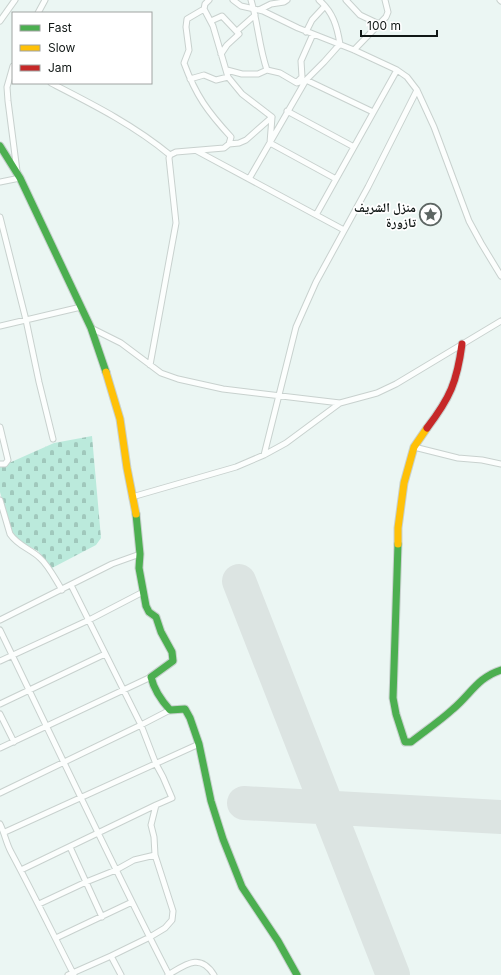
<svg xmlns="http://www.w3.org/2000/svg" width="501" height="975" font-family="Inter,'Noto Naskh Arabic',sans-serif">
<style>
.cemetery{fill:url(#cemetery-stones)}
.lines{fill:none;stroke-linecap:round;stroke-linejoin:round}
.runway{stroke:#dce4e2;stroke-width:34}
.street-casing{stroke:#c8d1ce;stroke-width:7}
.fast-casing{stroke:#c8d1ce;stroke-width:9}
.slow-casing{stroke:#c8d1ce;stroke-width:9}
.jam-casing{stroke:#c8d1ce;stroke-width:9}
.street{stroke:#fcfefd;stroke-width:5}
.fast{stroke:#4caf50;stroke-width:7}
.slow{stroke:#ffc107;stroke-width:7}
.jam{stroke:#c62828;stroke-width:7}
.labels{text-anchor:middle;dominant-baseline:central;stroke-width:3.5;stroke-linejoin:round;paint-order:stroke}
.poi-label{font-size:13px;font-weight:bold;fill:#111816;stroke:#fff;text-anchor:end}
</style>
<defs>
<pattern id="cemetery-stones" width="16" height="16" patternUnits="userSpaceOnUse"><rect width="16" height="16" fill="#bbeadc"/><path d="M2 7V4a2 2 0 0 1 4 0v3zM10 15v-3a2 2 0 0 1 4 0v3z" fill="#a0c8bc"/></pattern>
</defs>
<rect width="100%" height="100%" fill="#ebf6f3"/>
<!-- cemetery -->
<path class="cemetery" d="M92,436L101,538L96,545L52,568L38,551L19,541L11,533L0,492V467L54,443Z"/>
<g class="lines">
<!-- runway -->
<path class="runway" d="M239,581L393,975
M244,803L501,817"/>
<defs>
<path id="street" d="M233,0L241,6L263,11L298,28L354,50L397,70L407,77L417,90L434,127L469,221L481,243L501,276
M251,0C258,23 259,47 267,70
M346,0L360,15L379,24
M500,0L501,1
M204,9L213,26L228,77L242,94L272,117L270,143L336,179
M259,10L271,4L284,2L287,0
M38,13L45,0
M0,21L15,0
M211,21L222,16L239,34L227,45L221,54
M237,31L255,15
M306,32L312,20L325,6
M354,50L386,17L388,12L385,0
M13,66L7,87L8,101L17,171
M227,70L242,74H258L267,70L280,73L297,83L306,80L373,112
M190,79L204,75L216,80L228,77
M297,82L302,77L301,61L313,34
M51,83C92,104 134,125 170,155
M287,111L354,147
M229,144L239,143L246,140L272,117
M197,151L344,230
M170,155L176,152L224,148L229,144L231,137C208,112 196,96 184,63L189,50L186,27L187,19L204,9L205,4L209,0
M249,179L306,80L324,62L340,44C337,26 333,12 319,0
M0,182L20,178
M316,215L397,70
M0,217L26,320L39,382L53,439
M0,326L81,307
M91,328L121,343L161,373L178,379L223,389L340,403
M150,365L176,223L169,158L170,155
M0,427L8,460L5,464H0
M414,447L458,458L482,460L501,464
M264,455L296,327L316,282L368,187L417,90
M132,497L236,467L264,455L286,443L340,403L377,393L396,384L501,321
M0,500L10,534C18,546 31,549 40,558C49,566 55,579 62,590
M0,620L112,564L140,554
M0,630C56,745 110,861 169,975
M0,661L89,620L143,592
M0,704L105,654
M0,714L14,742
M0,748L151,677
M0,793L141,725L170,710
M0,824C5,834 6,843 11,852C33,893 53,934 74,975
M5,832L199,744
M70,847L102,917
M21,870L156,805
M39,904L86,882L116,870L134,860L155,855
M56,938L132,902
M111,956L121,975
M68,975L111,956L150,937L165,928L172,920L173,911L155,855L154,837L151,825L156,805L172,798L163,777L156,764L141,725L71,585
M168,975C185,965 200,952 214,975"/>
<path id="fast" d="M0,146L20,178L91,328L106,372
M136,514L140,554L139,568L146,606L149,612L156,617L161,632L172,652L173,661L151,677C154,690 161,700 170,710L185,709L190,718L199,744L211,801L223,839L242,887L278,941L297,975
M398,544L393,698L396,714L405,742H411C425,731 440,721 453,709C470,695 478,677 501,670"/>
<path id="slow" d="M106,372L120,419L127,468L136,514
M398,544V528L404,483L414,447L427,428"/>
<path id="jam" d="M427,428C450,398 457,382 462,344"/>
</defs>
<!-- street casing -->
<use href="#street" class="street-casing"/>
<!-- fast casing -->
<use href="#fast" class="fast-casing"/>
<!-- slow casing -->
<use href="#slow" class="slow-casing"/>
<!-- jam casing -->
<use href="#jam" class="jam-casing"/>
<!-- street -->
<use href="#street" class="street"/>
<!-- fast -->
<use href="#fast" class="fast"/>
<!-- slow -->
<use href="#slow" class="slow"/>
<!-- jam -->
<use href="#jam" class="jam"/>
</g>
<!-- icons -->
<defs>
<symbol id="sight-ring" viewBox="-11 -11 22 22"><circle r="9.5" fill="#fff" stroke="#5d6663" stroke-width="1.5"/><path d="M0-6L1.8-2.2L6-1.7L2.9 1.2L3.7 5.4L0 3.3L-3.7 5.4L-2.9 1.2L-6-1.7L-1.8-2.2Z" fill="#5d6663"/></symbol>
</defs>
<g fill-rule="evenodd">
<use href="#sight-ring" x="418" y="202" width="25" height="25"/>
</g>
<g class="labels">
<!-- poi labels -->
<g class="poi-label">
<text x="416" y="207">منزل الشريف<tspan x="416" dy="15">تازورة</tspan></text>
</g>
</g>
<!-- legend -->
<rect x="12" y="12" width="140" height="72" fill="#ffffff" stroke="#a0a3a2"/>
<rect x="20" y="25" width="20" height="6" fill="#4caf50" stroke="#a0a3a2"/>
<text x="48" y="32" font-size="12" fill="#111816">Fast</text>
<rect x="20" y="45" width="20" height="6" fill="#ffc107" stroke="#a0a3a2"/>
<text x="48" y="52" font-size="12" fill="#111816">Slow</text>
<rect x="20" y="65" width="20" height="6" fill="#c62828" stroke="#a0a3a2"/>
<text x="48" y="72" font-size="12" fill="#111816">Jam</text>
<!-- scale -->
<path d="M361 30v6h76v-6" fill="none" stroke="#111816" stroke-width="2"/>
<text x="367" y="30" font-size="12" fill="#111816" stroke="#ffffff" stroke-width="3" paint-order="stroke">100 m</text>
</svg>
